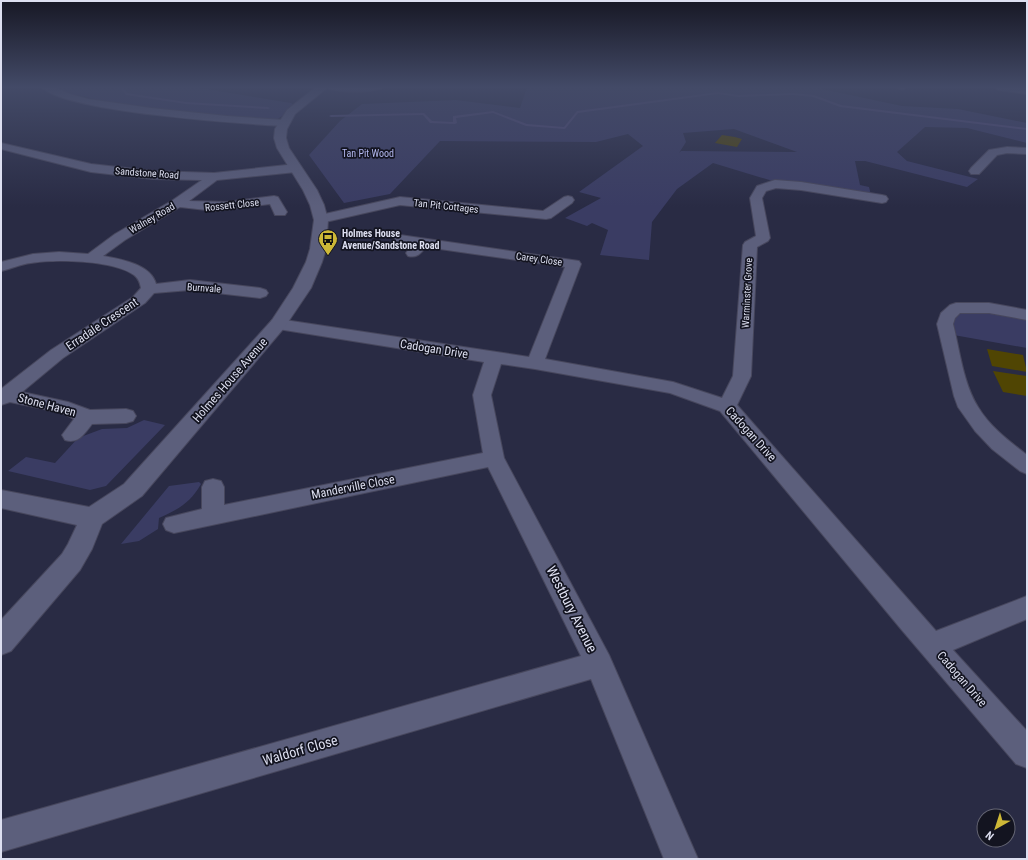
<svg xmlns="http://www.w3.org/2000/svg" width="1028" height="860" font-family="'Roboto Condensed',sans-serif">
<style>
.green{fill:#3a3c63;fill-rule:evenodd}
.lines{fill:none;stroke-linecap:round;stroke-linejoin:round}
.stream{fill:#524d7a;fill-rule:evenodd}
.building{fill:#504503}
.street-casing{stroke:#47475d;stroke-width:2}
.secondary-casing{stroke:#47475d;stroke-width:2}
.street{fill:#5c5f7c;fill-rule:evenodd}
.secondary{fill:#5c5f7c;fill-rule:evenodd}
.labels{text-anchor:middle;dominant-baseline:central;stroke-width:3.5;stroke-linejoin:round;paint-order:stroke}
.far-park-label{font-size:10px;fill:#b4b9f0;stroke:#131420}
.far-street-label{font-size:10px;fill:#dddff0;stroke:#131420}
.far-poi-label{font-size:10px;font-weight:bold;fill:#dddff0;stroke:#131420;text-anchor:start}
.street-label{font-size:12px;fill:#dddff0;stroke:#131420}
.near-street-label{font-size:14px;fill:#dddff0;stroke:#131420}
</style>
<rect width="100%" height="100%" fill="#292b44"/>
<!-- green -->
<path class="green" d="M56,87H194L291,103L296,107L276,120L196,114L99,100L68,93Z
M527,87H820L822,89L902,106L958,109L1027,123V143L967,128L925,127L897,152L907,161L978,179L967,187L865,161H855L860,185L869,187L871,195L776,182L713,163L677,189L652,222L649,260L600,255L608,230L592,223L587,226L565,218L601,198L579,192L643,146L628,134L596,142L440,141L390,194L344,203L309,155L340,121L362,104L456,100L520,108ZM734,129L797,152L681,151L679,153L686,142L683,133Z
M956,308L1027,315V348L948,334Z
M144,420L165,425L106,486L90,490L8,471L26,457L55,463L78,438L102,429L127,428Z
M199,482L201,484C190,503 179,509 159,518L158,529L139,541L121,544L169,486Z"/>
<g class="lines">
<!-- stream -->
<path class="stream" d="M116,87H123L127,93L186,102L268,107L270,108L268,109L186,104L126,95L121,89Z
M718,92L738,95L793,93L814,95L841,105L1027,128V130L840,107L813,97L793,95L738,97L718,94L578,113L565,129L526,126L493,113L456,118L457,123L455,124L430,123L423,115L331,117L329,116L331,115L424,113L432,121L453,122V116L493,111L527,124L564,127L577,111Z"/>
</g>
<!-- building -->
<path class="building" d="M722,135L735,137L742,139L737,147L715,143Z
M987,349L1023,355L1027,372L992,366Z
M993,371L1027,376V396L1003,392Z"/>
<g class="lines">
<defs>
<path id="street" d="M42,87H54L70,94L88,99L151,108L227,116L284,120L289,123L284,126C245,124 64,112 42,87Z
M325,87H384C377,93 332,93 325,87Z
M896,87H907L902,90Z
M1,143L91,164L153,171L214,173L296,164L300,166L302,168L300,170L296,172L217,180L189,201L226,202L274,196L278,197L287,212L285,215H275L270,204L215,211L180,207L125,240L103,256C120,259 151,264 156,284L190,280L260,288L266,290L268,293L266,296L260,298L190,290L154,293L145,303L63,358L22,392L68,402L90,410L126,409L133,411L136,416L133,421L126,423L92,424C84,434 79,444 65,440L62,435L74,419L63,413L10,402L1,405V389L51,350L133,297L141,288C140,283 139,279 134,275C113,260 56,259 31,263C20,264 11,269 1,271V262L33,254L59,252L88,254L115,234L173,200L202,180L153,179L91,172L1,149Z
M1007,147L1027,148V154L1007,153L997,155L979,174H971L969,171L971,168L989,150Z
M775,180L801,182L882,195L886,196L888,199L886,202L882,203L801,190L776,188L766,191L762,198L770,238L768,241L757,247L751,376L737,405L936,631L1027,596V619L953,650L1027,731V768L1016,764L901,629L720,411L670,393L535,369L501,364L491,395L504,458L609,655L698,859H664L591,679L1,852V820L581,656L488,467L174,533L166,530L163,524L166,518L202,509V487L205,481L213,479L221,481L224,487V505L483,453L473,395L484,362L278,329L272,328L270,324L272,320L278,319L529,357L565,267L426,247C420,254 417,258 408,256L406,253L412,245L395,242L393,239L395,236L400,235L579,261L581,264L545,359L673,382L722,398L733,376L743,245L745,242L756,236L750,198L757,186Z
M568,196L572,197L574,200L572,203L551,218L546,219L400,205L321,223L316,222L314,219L316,216L400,197L543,211L564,197Z
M956,303H989L1027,310V320L989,313H960L955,318L953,324C960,351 963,383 978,407C990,427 1009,441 1027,455V474L1020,471L992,449L975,431L958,407L954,396L937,324L941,313L950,305Z"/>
<path id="secondary" d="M316,87H328L295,114L287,129L286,138L289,148L317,190L324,205L328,220L326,249L322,262L311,288L284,328L142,496L102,524L92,549L80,570L11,651L1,655V620L62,554L68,544L77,525L1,508V490L89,507L124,484L272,320L293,288L306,262L310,249L314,220L310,205L303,190L277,148L274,138L275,129L287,110Z
M993,87L1027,88V94L998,90Z"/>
</defs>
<!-- street casing -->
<use href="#street" class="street-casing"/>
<!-- secondary casing -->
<use href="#secondary" class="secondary-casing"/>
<!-- street -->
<use href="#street" class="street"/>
<!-- secondary -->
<use href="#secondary" class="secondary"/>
</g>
<!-- sky -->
<linearGradient id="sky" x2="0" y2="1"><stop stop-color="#171825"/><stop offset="0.42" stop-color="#434a67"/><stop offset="1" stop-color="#434a67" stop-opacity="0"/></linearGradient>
<rect width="1028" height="207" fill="url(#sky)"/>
<!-- icons -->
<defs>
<symbol id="bus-pin" viewBox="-11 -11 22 30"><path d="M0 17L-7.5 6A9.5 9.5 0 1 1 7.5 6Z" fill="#ceb837" stroke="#131420"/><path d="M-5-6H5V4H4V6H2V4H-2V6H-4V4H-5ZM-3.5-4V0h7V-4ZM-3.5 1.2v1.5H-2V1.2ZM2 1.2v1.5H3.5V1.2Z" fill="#111"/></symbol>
</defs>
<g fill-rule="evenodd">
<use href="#bus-pin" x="317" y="228" width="22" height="30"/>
</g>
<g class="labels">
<!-- far-park labels -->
<g class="far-park-label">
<text x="368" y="153">Tan Pit Wood</text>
</g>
<!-- far-street labels -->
<g class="far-street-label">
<text transform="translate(147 173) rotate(4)">Sandstone Road</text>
<text transform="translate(232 205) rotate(-6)">Rossett Close</text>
<text transform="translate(446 206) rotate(6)">Tan Pit Cottages</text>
<text transform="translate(152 218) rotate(-30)">Walney Road</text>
<text transform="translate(539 259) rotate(8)">Carey Close</text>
<text transform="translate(204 288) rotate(4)">Burnvale</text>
<text transform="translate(747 293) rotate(-87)">Warminster Grove</text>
</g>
<!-- far-poi labels -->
<g class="far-poi-label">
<text x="342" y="233">Holmes House<tspan x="342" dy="12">Avenue/Sandstone Road</tspan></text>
</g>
<!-- street labels -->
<g class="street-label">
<text transform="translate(102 324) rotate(-34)">Erradale Crescent</text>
<text transform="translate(434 349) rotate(9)">Cadogan Drive</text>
<text transform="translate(230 380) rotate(-49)">Holmes House Avenue</text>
<text transform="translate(47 405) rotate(15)">Stone Haven</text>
<text transform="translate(751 434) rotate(48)">Cadogan Drive</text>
<text transform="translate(353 487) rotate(-11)">Manderville Close</text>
<text transform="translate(962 679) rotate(49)">Cadogan Drive</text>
</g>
<!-- near-street labels -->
<g class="near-street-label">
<text transform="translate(572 609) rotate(63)">Westbury Avenue</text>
<text transform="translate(300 750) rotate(-16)">Waldorf Close</text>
</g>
</g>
<!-- border -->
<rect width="1028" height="860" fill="none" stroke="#dddff0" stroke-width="4"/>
<!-- north arrow -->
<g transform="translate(996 828) rotate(219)"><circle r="19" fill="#131420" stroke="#646573"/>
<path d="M0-3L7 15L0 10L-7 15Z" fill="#ceb837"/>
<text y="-6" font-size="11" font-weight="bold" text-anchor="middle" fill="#dddff0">N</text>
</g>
</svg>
